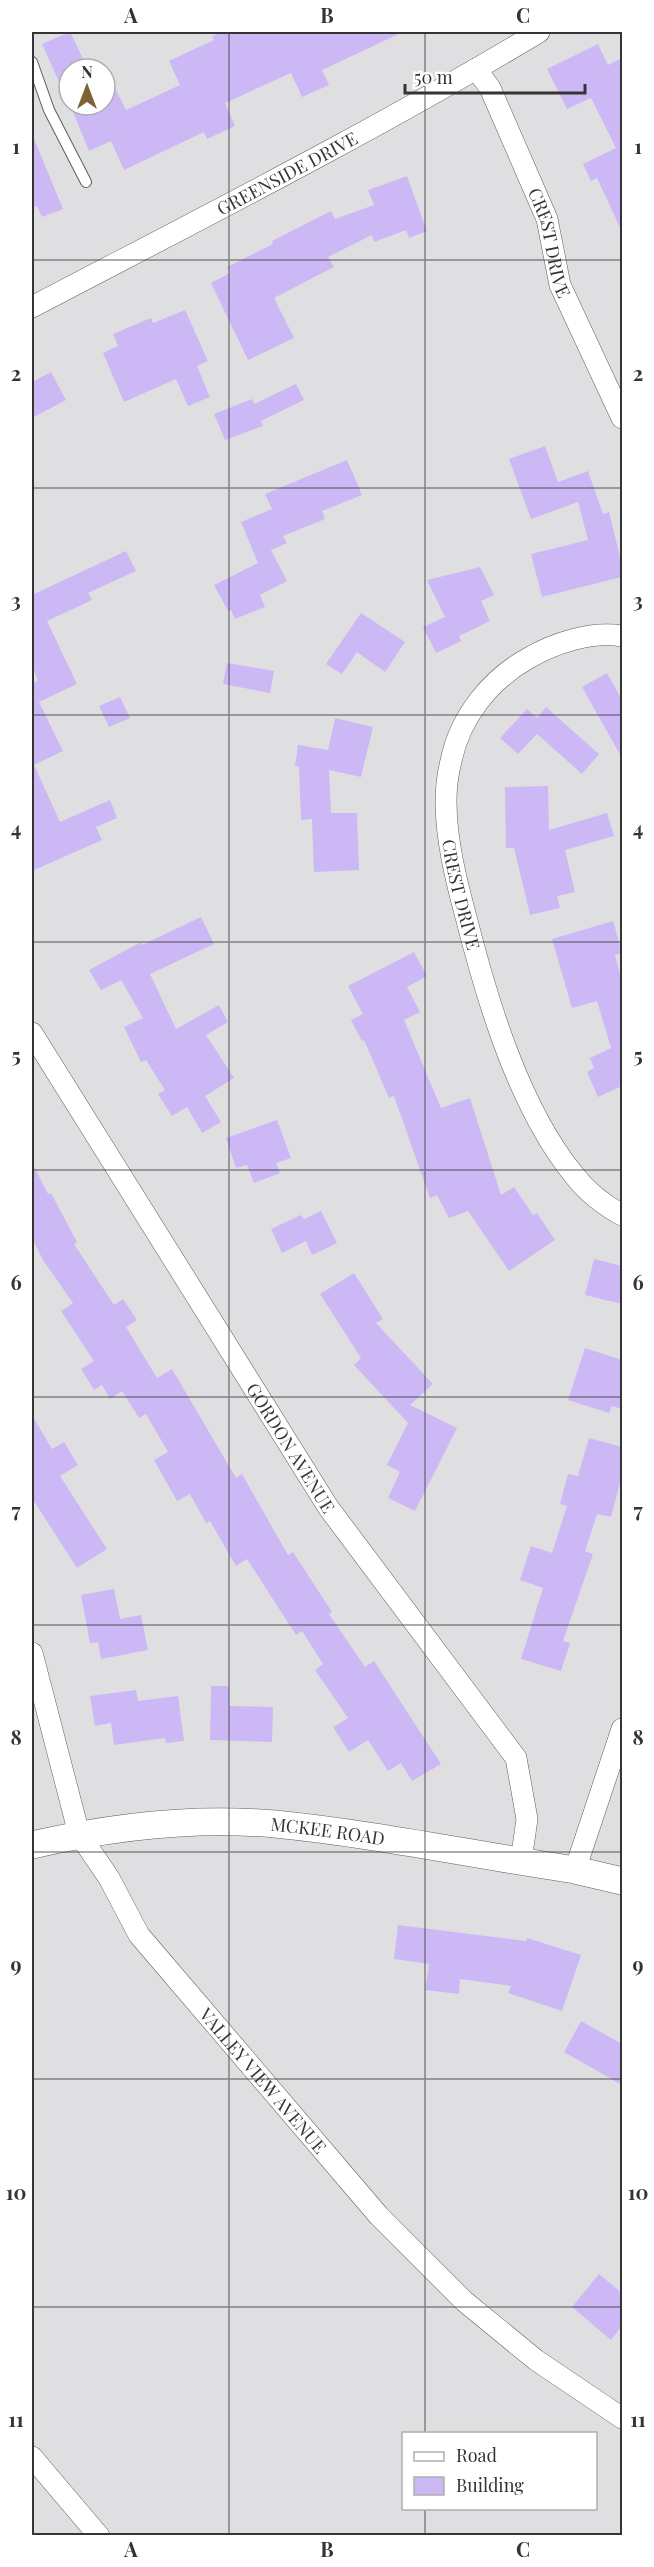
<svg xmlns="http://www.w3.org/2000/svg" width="654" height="2567" font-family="'Playfair Display',serif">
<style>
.building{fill:#cdb8f6}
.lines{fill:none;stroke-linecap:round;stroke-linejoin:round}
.service-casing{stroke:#5e5e61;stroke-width:12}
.minor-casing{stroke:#5e5e61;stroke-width:22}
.tertiary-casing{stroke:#5e5e61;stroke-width:28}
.service{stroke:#fff;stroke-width:10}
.minor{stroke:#fff;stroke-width:21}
.tertiary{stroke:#fff;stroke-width:27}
.grid{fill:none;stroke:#343435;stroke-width:1.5;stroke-opacity:0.55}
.labels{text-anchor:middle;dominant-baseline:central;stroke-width:4.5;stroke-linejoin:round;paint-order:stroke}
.street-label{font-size:18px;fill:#343435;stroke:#fff}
.neatline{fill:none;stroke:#343435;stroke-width:2}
.grid-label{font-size:20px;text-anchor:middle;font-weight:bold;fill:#343435}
</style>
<rect width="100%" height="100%" fill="#dfdfe2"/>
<!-- building -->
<path class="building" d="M70,32L88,69H69V104L42,44Z
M223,32H403L322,70L329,85L302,97L291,73L225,103L235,126L207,139L204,132L124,170L111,141L89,151L70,105H105V93L115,88L126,110L180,85L169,61L214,40L212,36Z
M598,44L608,65L622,58V232L597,178L591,181L583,164L616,148L591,98L567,109L547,69Z
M32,134L63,209L42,217L37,206L32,208Z
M407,176L427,231L409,238L406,230L374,242L372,235L328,257L334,267L274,298L294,338L248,360L211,283L230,273L227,267L273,244L272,241L331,211L335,219L374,205L368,190Z
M185,310L208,361L197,366L210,397L188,406L176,379L124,402L103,353L118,346L113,334L151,318L153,323Z
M51,372L66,400L32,418V382Z
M296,384L304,400L261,421L263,426L225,440L214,414L252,399L254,404Z
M545,446L558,482L588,471L603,514L609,512L622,565V577L542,597L531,554L588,540L578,502L531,519L509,459Z
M347,460L362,495L322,511L325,519L283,536L287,543L271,550L287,581L260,595L265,607L235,619L231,610L228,611L214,585L258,563L241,522L272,509L265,494Z
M126,551L136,571L88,593L92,600L47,621L77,684L39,702L63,751L34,765L60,822L110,800L117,818L96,827L102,840L32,871V684L38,680L32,666V588L34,594Z
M480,567L494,595L481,601L490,621L459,636L461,641L436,653L423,627L445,617L427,580Z
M361,613L405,642L385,672L357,652L342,674L326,664Z
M227,663L274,671L270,693L223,684Z
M607,673L622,700V758L582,687Z
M120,697L130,718L109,727L99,706Z
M546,707L599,754L582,774L537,734L518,754L500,738L527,709L537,718Z
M335,718L373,727L361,777L329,770L331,813H357L359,870L314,872L312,819L301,820L299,767L295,766L298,745L328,750Z
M548,786L549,830L607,813L614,836L565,850L575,892L557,896L560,908L530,915L514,848H506L505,787Z
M201,917L214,944L150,974L176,1029L219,1005L228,1022L206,1035L234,1078L205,1096L221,1122L202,1133L187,1107L172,1116L158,1094L165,1090L146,1060L141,1062L124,1027L143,1018L121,980L101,990L89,970L141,942L142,945Z
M613,921L622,953L615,955L622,982V1086L598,1097L587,1072L594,1068L590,1058L611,1048L597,1001L572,1008L552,939Z
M414,952L427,976L407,987L420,1012L404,1020L441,1108L470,1098L501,1195L514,1187L533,1215L537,1213L555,1240L509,1271L468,1211L449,1218L437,1195L430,1198L394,1096L389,1098L364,1040L362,1041L351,1020L363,1014L348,986Z
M277,1120L291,1158L276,1163L280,1173L254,1183L247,1165L236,1168L226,1138Z
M32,1163L48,1194L51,1193L77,1242L74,1244L114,1305L123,1299L137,1320L126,1327L157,1378L172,1369L236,1478L242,1474L288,1555L293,1552L332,1612L329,1614L365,1667L374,1661L441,1764L412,1781L401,1763L388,1771L368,1740L349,1752L333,1727L348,1718L315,1670L323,1664L302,1631L296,1635L247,1559L236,1566L210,1521L206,1523L190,1494L177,1501L154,1460L168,1452L146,1414L139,1418L122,1391L110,1399L102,1385L94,1390L81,1369L94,1361L61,1311L73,1303L43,1260L32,1238Z
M321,1211L337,1243L312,1255L306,1241L282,1253L271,1229L301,1215L304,1219Z
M594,1259L622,1266V1304L585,1295Z
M354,1273L383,1319L376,1323L433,1384L410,1405L457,1428L415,1511L388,1498L400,1472L387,1465L408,1423L354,1365L361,1358L320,1294Z
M585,1348L622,1360V1409L612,1406L609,1413L568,1400Z
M32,1415L52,1449L64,1442L78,1465L60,1476L107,1549L77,1568L32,1498Z
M589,1438L622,1447V1475L611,1517L597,1514L585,1551L593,1554L563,1641L570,1643L561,1671L521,1659L543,1588L520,1580L531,1546L552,1553L567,1506L560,1504L568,1474L578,1476Z
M114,1589L120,1619L141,1615L148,1650L101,1659L98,1642L90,1643L81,1595Z
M211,1686H229V1706L273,1707L272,1742L210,1740Z
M136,1690L138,1701L178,1696L184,1741L166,1743L165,1738L114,1745L111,1723L95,1726L90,1696Z
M398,1925L526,1941L527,1938L581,1955L562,2011L508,1993L511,1986L460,1979L459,1994L425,1990L429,1964L394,1959Z
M581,2021L622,2044V2085L564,2052Z
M599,2274L622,2293V2326L611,2340L572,2307Z"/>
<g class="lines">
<defs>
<path id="service" d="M32,62L49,110L86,182"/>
<g id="minor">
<path id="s1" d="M476,69L490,88L547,219L560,285L622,418"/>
<path id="s2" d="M32,307C202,218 374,131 539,32"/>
<path id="s3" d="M622,636C591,631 554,643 527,659C490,680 460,717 451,761C448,773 446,789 446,801C446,840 456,880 466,917C487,1000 519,1108 574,1175C587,1192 604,1205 622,1215"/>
<path id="s4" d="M32,1033L328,1507L516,1758L527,1819L521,1861"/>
<path id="s5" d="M32,1653L79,1834L109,1878L139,1935L379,2216L464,2301L536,2360L622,2418"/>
<path d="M575,1870L622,1729"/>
<path d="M32,2457L99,2536"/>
</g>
<g id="tertiary">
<path id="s6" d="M32,1845C110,1827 194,1817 275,1824C375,1834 476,1855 575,1870L622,1881"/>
</g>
</defs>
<!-- service casing -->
<use href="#service" class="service-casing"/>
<!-- minor casing -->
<use href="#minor" class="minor-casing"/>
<!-- tertiary casing -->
<use href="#tertiary" class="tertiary-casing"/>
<!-- service -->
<use href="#service" class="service"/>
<!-- minor -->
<use href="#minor" class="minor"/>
<!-- tertiary -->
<use href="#tertiary" class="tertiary"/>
</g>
<!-- grid -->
<path class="grid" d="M229,32V2536M425,32V2434M32,260H622M32,488H622M32,715H622M32,942H622M32,1170H622M32,1397H622M32,1625H622M32,1852H622M32,2079H622M32,2307H622M425,2508V2536"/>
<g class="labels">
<!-- street labels -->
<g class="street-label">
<text stroke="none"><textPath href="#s2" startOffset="288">GREENSIDE DRIVE</textPath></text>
<text stroke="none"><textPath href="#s1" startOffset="190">CREST DRIVE</textPath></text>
<text stroke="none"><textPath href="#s3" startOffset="366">CREST DRIVE</textPath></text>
<text stroke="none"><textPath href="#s4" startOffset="489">GORDON AVENUE</textPath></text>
<text stroke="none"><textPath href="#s6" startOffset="298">MCKEE ROAD</textPath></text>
<text stroke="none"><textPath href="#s5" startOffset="496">VALLEY VIEW AVENUE</textPath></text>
</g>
</g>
<!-- border -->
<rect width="654" height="2567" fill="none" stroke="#ffffff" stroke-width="66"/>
<!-- legend -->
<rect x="402" y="2432" width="195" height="78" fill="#ffffff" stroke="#aeaeae" stroke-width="1.5"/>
<rect x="414" y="2452" width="30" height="9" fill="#ffffff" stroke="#aeaeae" stroke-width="1.5"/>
<text x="456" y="2462" font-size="18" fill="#343435">Road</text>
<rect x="414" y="2477" width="30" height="18" fill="#cdb8f6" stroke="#aeaeae" stroke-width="1.5"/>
<text x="456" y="2492" font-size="18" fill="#343435">Building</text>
<!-- north arrow -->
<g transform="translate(87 87)"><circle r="28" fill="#ffffff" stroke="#aeaeae" stroke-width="1.5"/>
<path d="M0-4.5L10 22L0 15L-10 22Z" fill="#7d6234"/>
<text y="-9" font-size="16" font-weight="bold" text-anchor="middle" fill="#343435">N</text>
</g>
<!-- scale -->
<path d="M405 84v9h180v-9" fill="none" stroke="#343435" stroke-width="3"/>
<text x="414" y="84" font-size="18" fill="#343435" stroke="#ffffff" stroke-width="4.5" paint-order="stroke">50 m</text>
<rect x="33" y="33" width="588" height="2501" class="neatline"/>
<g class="grid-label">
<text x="131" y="23">A</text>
<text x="327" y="23">B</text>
<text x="523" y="23">C</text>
<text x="16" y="154">1</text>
<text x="638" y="154">1</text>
<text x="16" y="381">2</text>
<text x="638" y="381">2</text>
<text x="16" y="608">3</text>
<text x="638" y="608">3</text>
<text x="16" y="836">4</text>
<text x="638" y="836">4</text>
<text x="16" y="1063">5</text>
<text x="638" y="1063">5</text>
<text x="16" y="1290">6</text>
<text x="638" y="1290">6</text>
<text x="16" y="1518">7</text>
<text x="638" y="1518">7</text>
<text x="16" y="1745">8</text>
<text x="638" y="1745">8</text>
<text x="16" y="1972">9</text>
<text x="638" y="1972">9</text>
<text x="16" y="2200">10</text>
<text x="638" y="2200">10</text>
<text x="16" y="2427">11</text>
<text x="638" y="2427">11</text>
<text x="131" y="2557">A</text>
<text x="327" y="2557">B</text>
<text x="523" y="2557">C</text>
</g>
</svg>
